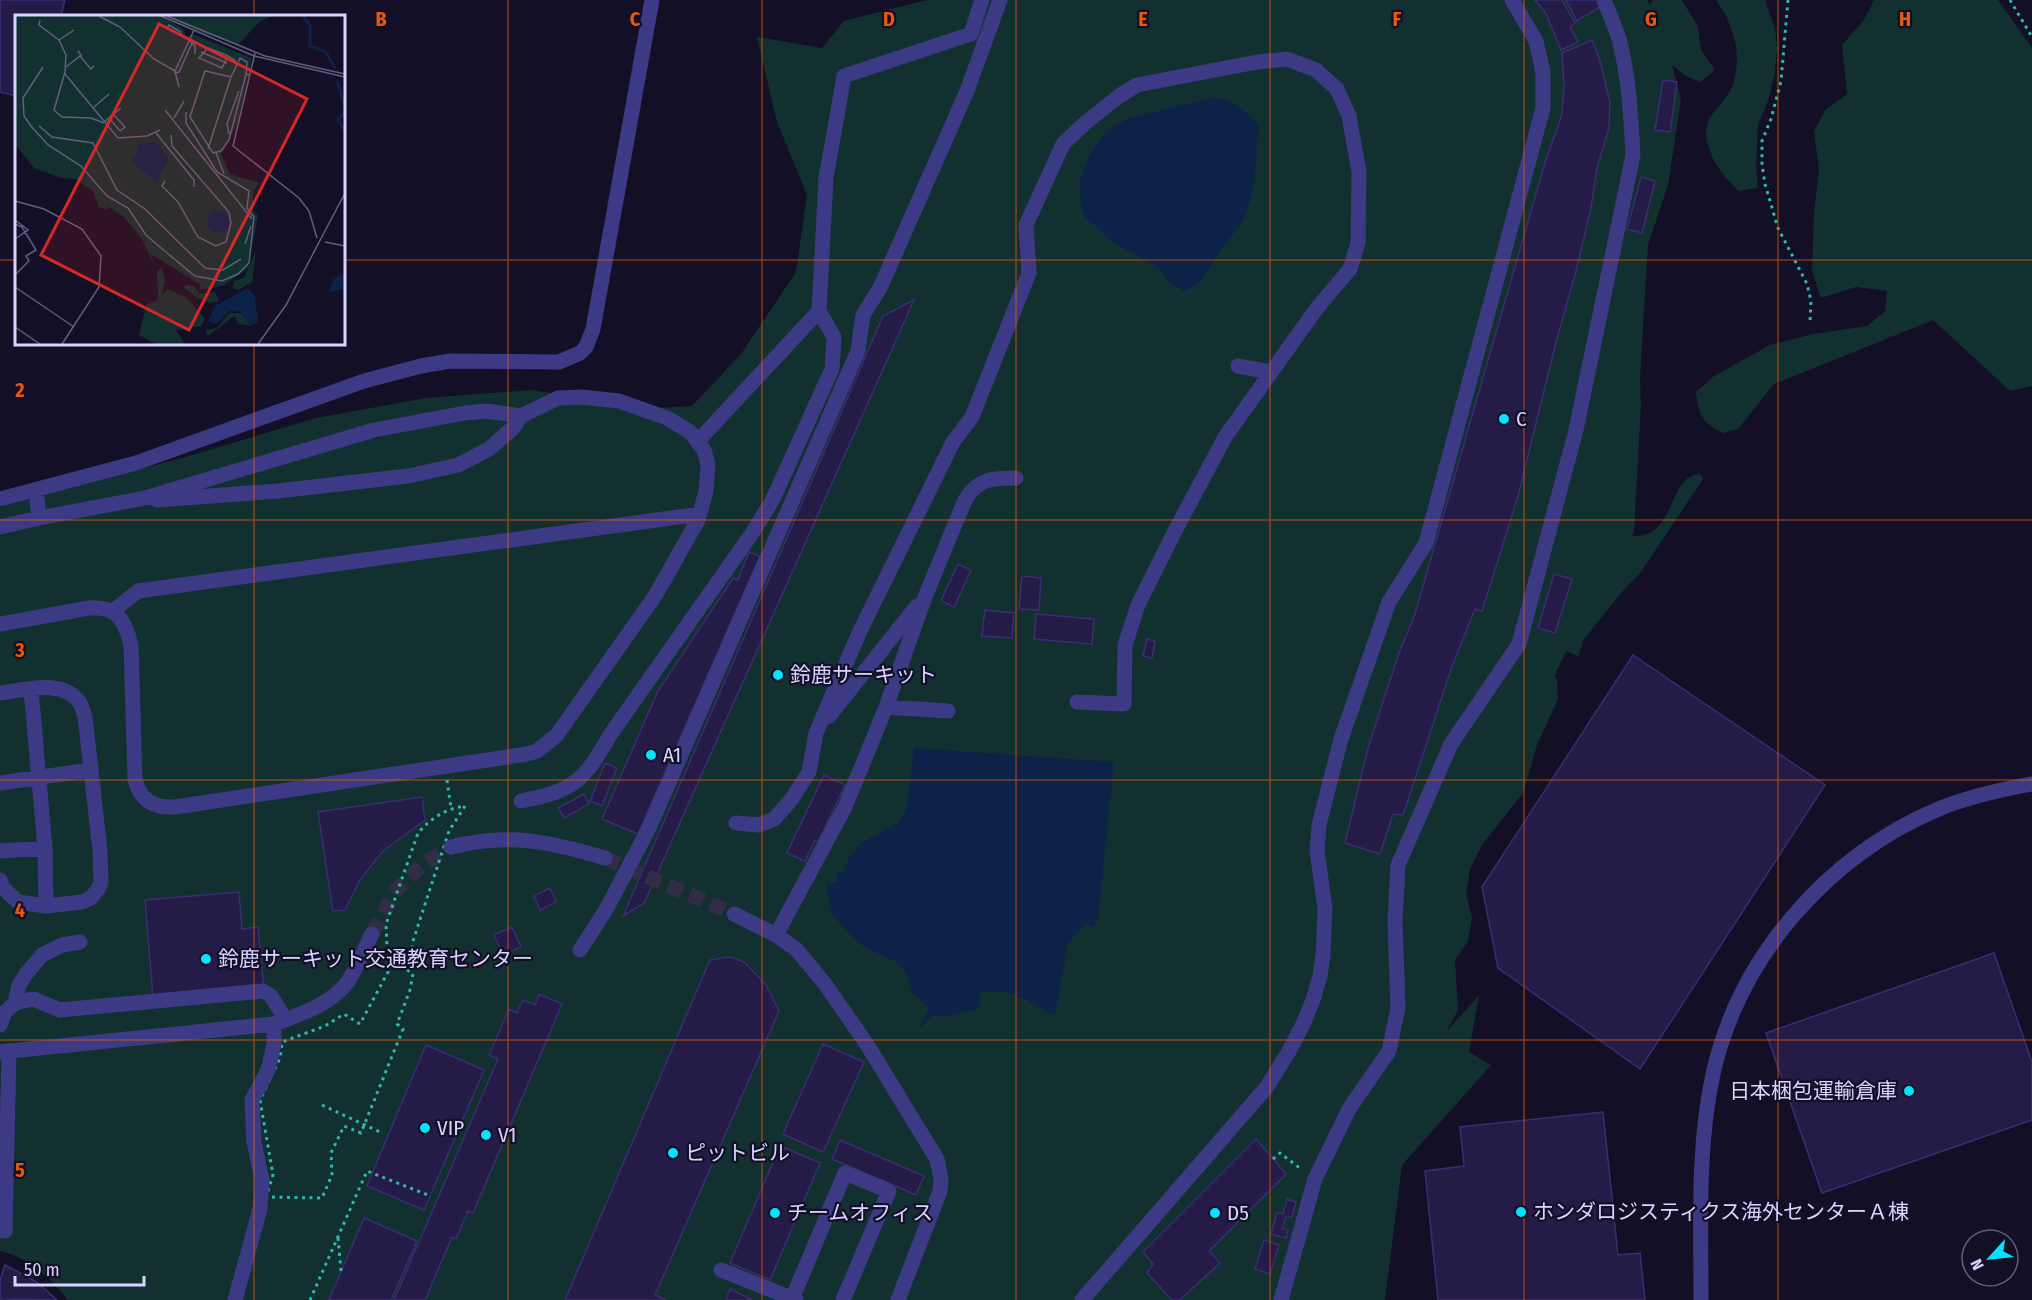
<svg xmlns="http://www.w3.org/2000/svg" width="2032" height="1300" font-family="'Fira Sans Condensed','Noto Sans JP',sans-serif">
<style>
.green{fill:#12302f}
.water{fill:#0c2248}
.building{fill:#241b47;stroke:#3b2d73;stroke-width:1.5}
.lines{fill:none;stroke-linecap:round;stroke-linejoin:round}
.minor-tunnel{stroke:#312d47;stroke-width:15;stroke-dasharray:15 8;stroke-linecap:butt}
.path{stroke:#2fb8b0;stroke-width:3;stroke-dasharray:3 4.5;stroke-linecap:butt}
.minor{stroke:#3d3a85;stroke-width:15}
.grid{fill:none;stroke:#e8590c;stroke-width:1.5;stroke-opacity:0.55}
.poi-dot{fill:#00e5ff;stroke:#130f26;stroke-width:2}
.labels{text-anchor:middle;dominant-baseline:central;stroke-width:4.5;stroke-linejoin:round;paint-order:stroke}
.poi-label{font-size:21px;fill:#d9d4ff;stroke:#130f26;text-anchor:start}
.inset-river{fill:none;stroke:#0c2248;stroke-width:3}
.inset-road{fill:none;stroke:#625e7d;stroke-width:1.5}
.view{fill:#d62828;fill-opacity:0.15;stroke:#d62828;stroke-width:3}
.inset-edge{fill:none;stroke:#d9d4ff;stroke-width:3}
.grid-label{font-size:20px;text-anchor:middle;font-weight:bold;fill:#e8590c;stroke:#130f26;stroke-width:4.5;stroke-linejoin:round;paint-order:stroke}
</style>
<rect width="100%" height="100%" fill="#130f26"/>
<!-- green -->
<path class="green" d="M927,0H1647L1650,5L1653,0H1682L1698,27L1701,50L1715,70L1700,82L1686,76L1672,65L1681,100L1668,185L1648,245L1640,377L1641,406L1634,532L1632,536C1677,539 1667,475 1700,474L1703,479L1640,573L1627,586L1584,639L1578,656L1566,651L1554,677L1557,679L1558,699L1537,745L1523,793L1482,845L1470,869L1466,895L1472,917L1468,941L1455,960L1458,1010L1446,1032L1479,995L1469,1052L1491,1065L1402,1165L1385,1300H68C51,1278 28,1257 0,1251V507L189,456L316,418L426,398L531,390L654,408L692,406L741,354L796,272L807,195L777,122L757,37L822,48L844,21Z
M1716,0H1765L1775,29L1777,49L1775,71L1769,98L1758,125L1756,164L1758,188L1739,191C1722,177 1696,141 1710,118C1717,107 1729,96 1733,84C1743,54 1733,24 1716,0Z
M1874,0H1998L2032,48V386L2010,391L1933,320L1774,384L1738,429L1723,433C1701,422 1699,415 1696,392L1714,376L1770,345L1813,334L1867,326L1885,311L1887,291L1856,287L1821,298L1812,271L1814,212L1819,170L1814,131L1826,109L1847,94L1842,45L1864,20Z"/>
<!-- water -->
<path class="water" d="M1212,98C1232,97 1245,112 1259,125C1256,153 1257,191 1244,217C1238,231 1225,242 1217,255C1206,272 1205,283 1184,291L1172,285L1155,265L1117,245L1086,218L1081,207L1080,179L1089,157L1099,140L1111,128L1129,118Z
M914,748L1114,762L1098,919L1093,927L1086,923L1066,946V956L1055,1016C1033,1004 1006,985 980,993L979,1009L940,1017L934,1014L923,1026L920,1027L929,1008L911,991L907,975L902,968L896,962L863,946L840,924L831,911L826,884L838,882L837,871L843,873L849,858L861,843L898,823L906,811Z"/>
<!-- building -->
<path class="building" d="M0,0H65L61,16H16V96L0,92Z
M1535,0H1562L1575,23L1570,27L1578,42L1561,50L1546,14Z
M1566,0H1601L1603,5L1577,21Z
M1592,40L1600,61L1610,102L1609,128L1597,168L1591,208L1576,271L1556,342L1518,496L1482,611L1475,609L1451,669L1403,815L1393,814L1380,854L1345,843L1368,748L1399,653L1415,614L1546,159L1558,126L1562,113L1564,86L1562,53Z
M1663,80L1677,82L1670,132L1655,130Z
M1641,177L1655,181L1642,233L1627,229Z
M914,300L644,903L623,916L883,316Z
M749,552L760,556L638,834L602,819L658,691L733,578L738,580Z
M958,564L971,570L954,607L941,601Z
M1554,574L1572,579L1555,633L1538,628Z
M1022,576L1041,578L1039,610L1019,609Z
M985,610L1014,613L1012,638L982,636Z
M1036,614L1094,619L1092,644L1034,639Z
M1147,639L1155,641L1152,658L1143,656Z
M1633,655L1825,785L1640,1069L1498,968L1482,887Z
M605,763L617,768L602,806L590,801Z
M824,775L845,785L818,842L815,840L805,861L787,853Z
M584,794L589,804L564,818L558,808Z
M422,797L425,820L382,852L360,880L345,910L333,911L318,812Z
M550,888L556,902L540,910L534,896Z
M239,892L242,929L258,927L264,989L153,998L145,900Z
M512,927L521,947L503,955L494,935Z
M1994,953L2032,1062V1120L1822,1193L1766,1033Z
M730,957L744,962L766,985L779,1011L655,1295L666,1300H565L710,960Z
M539,994L562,1004L473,1213L468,1211L456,1239L452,1237L425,1300H394L498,1059L489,1055L509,1009L517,1013L523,1000L535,1005Z
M823,1044L864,1062L823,1152L783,1134Z
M426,1045L484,1070L424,1210L367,1186Z
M1603,1112L1618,1255L1640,1253L1645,1300H1438L1425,1171L1464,1166L1460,1127Z
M1256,1139L1286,1174L1209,1251L1220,1263L1180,1300H1172L1147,1273L1153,1264L1143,1252Z
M840,1140L924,1176L916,1195L832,1159Z
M780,1146L820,1163L770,1280L730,1263Z
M1287,1199L1296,1202L1292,1217L1286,1216L1282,1229L1288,1230L1286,1238L1271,1234L1277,1212L1283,1214Z
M364,1218L417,1241L391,1300H329Z
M1264,1240L1279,1245L1270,1274L1255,1269Z
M5,1265L37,1282L57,1300L0,1299V1280Z
M730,1289L752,1300H726Z"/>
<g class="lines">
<!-- minor-tunnel -->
<path class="minor-tunnel" d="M605,858L734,914
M372,934L397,889L421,866L451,847"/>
<!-- path -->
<path class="path" d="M1788,0L1781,81L1771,119L1762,141V165L1765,184L1778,228L1807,284L1811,301L1810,322
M2010,0L2032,37
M447,780L451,808
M465,806L449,831L413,941L411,955L402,966L413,974L410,990L397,1024L403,1029L361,1133L344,1126L331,1153L332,1175L322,1198L266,1197L273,1175L260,1100L280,1058L282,1042L325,1026L344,1014L360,1024L388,972L386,924L418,833C431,818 445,809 465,806Z
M322,1105L382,1133
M1273,1159L1280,1153L1301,1169
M338,1238L341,1271
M310,1300L367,1171L428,1195"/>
<!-- minor -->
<path class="minor" d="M1238,366L1271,372
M698,441L819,311
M0,499L136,463L364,381L421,366L450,361L559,362L580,353L586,347L593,329L652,0
M157,500L278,491L408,476L458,465L489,449L514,427L521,416
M0,527L39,518L36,490
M113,611L138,591L700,514
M0,624L89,608C117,606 125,620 131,645L135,779C140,801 154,808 175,807L527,754L537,751L556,736L655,596L698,520L706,491L708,464L704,450L690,432L667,418L619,401L582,397L558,398L521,416L486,411L465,413L374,430L145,498L39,518
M31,689L45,848L46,906
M0,693C24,690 64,678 80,703C82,707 83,712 85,716L100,851L101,882L98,889L91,898L82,902L46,906L18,902L3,888L0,880
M886,707L948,711
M829,716L917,606
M0,783L90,770
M521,801C574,791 584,781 610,735L753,532L773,499L832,369L834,337L819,311L826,178L844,76L971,34L982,0
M736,823L759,825L774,819L791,800L809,772L816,733L860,631L953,442L972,417L1029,273L1026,225L1063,144L1084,124L1119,96L1137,85L1257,62L1287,59L1316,70L1337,89L1349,116L1359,172L1358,243L1350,269L1317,308L1225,437L1175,531L1138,605L1125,645L1124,704L1077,702
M451,847C508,832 551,842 605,858
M0,851L45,848
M734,914L776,935L796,949L825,984L866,1043L937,1159L941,1179L940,1191L898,1300
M776,935L845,807L886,707L925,597L965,500C978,478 993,478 1016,478
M580,950L607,908L649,828L858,351L863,315L880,288L967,91L1000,0
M15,1003L33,999L60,1010L263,991L271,996L286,1020
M0,1025L5,1012L15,1003L19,985L26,974L42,955L62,945L80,942
M0,1052L274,1024C299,1015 333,1004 349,980C358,966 364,949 372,934
M0,1230L5,1231L9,1051
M721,1270L796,1300
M792,1299L845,1173L889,1191L843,1300
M235,1300L260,1209L262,1180L254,1142L252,1100L268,1070L274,1044V1024
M1082,1300L1266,1088L1288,1053L1304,1022L1313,1000L1320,976L1323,956L1325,908L1317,851L1319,825L1341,739L1389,602L1426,543L1543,108V72L1536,41L1512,0
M1281,1300L1315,1179L1349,1109L1389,1051L1398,1008L1395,922L1398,865L1451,744L1519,644L1576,430L1633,155C1631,117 1629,77 1619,39C1615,26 1609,13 1604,0
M1701,1300C1701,1225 1697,1147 1713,1074C1739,957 1827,857 1936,810C1967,797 1999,790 2032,784"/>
</g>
<!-- grid -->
<path class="grid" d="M254,0V16M508,0V1300M762,0V1300M1016,0V1300M1270,0V1300M1524,0V1300M1778,0V1300M0,260H16M344,260H2032M254,344V1300M0,520H2032M0,780H2032M0,1040H2032"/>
<!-- markers -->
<g class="poi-dot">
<circle cx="1504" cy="419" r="6"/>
<circle cx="778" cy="675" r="6"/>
<circle cx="651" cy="755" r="6"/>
<circle cx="206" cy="959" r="6"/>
<circle cx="1909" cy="1091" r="6"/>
<circle cx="425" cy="1128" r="6"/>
<circle cx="486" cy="1135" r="6"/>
<circle cx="673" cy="1153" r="6"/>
<circle cx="1521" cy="1212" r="6"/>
<circle cx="775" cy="1213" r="6"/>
<circle cx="1215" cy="1213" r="6"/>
</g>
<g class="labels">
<!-- poi labels -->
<g class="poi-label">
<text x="1516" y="419">C</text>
<text x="790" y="675">鈴鹿サーキット</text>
<text x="663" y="755">A1</text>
<text x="218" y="959">鈴鹿サーキット交通教育センター</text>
<text x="1897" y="1091" text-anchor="end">日本梱包運輸倉庫</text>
<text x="437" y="1128">VIP</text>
<text x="498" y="1135">V1</text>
<text x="685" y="1153">ピットビル</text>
<text x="1533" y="1212">ホンダロジスティクス海外センターＡ棟</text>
<text x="787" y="1213">チームオフィス</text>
<text x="1227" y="1213">D5</text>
</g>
</g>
<!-- overview -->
<g transform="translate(15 15)">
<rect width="330" height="330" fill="#130f26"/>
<path d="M0,1H258L244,7L223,30L154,6L168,14L171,21L180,20L237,43L222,110L206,139L215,159L244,168L239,175L237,193L243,200L233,253L208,271L184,275L186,270L136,239L139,250L127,224L108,201L93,191V195L84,192L78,176L60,164L46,163L19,153L0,129ZM241,235L237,267L223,275L217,273L219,266L229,263ZM147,253L150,265L147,280L152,274L172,283L190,304L186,311L161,315L170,329H141L124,320L131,290L143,285L142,257ZM171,270L179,271L185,279L200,277L204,286L195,288L183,283L169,273ZM214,298H227L236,311L224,309L219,301L193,321L190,315L202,313Z" fill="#12302f"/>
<path d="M140,126L154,145L141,167L115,145L122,139V129ZM192 207a11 11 0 1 1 22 0a11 11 0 1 1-22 0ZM330,257V274L314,277L319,264ZM233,273L240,282L243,308L235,310L227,297L214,296L201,309L193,306L200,291Z" fill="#0c2248"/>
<path class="inset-river" d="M288,1L295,10V31L311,37L320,53M322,66L330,92M330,98L323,104L330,117"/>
<path class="inset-road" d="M84,1L105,12L139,44L160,56M146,1L239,41L330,62M152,1L250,41L330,59M25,5L24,10L44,25L51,40L50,57L39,95L47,102L76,103L89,108M165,20L166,17L154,10L152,13L165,20L172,24M172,23L180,31V39M44,25L59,15M186,37L212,48M240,38L218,131L284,183L294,196L302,223M65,41L76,54L79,51M213,41L207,53L184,43L193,33L211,40L221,46M28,52L8,83L9,101L16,111L33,130L66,151L92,181L113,193L131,220L152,238L180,261L207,266L223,259L234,248L239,202L232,193L234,176L202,157L171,108V97M51,52L66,40L63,36M159,58L164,57L177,28M50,59L103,123L132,121L145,115M231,59L214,125L206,136L198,138L175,102L190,56L216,62L225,43L232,47L231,59L234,60M164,72L160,56L179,15M78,93L94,79M150,95L237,204M94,103L105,116L110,112L98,99M159,103L169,86M89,107L106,93M24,111L37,122L78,128L102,175L130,194L190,253L208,255L226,244M141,118L179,165V172M214,119L212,109L224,76M193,134L216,62M201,138L209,159M150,166L147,171L163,187L183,222L201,231L211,227L216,208L214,197L157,131L156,120M0,186L29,194L67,214L86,241L84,272L47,329M0,205L13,215L0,224M0,209L7,212L21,235L11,241L14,246L0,260M310,227L330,231M230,229L236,211M0,272L59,312M0,312L25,329M243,329L271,290L330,178"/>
<path class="view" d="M144,9L292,84L174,315L26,240Z"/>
<rect width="330" height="330" class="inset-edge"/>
</g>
<g class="grid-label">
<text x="381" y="26">B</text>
<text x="635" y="26">C</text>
<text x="889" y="26">D</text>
<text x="1143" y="26">E</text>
<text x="1397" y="26">F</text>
<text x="1651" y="26">G</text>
<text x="1905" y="26">H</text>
<text x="20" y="397">2</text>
<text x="20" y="657">3</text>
<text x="20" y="917">4</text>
<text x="20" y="1177">5</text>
</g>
<!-- north arrow -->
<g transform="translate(1990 1258) rotate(243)"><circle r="28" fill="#130f26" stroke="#625e7d" stroke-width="1.5"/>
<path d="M0-4.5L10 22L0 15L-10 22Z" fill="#00e5ff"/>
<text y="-9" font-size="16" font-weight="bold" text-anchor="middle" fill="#d9d4ff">N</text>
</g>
<!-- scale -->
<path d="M15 1276v9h129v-9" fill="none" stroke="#d9d4ff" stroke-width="3"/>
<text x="24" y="1276" font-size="18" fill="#d9d4ff" stroke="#130f26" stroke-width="4.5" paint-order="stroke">50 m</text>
</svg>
